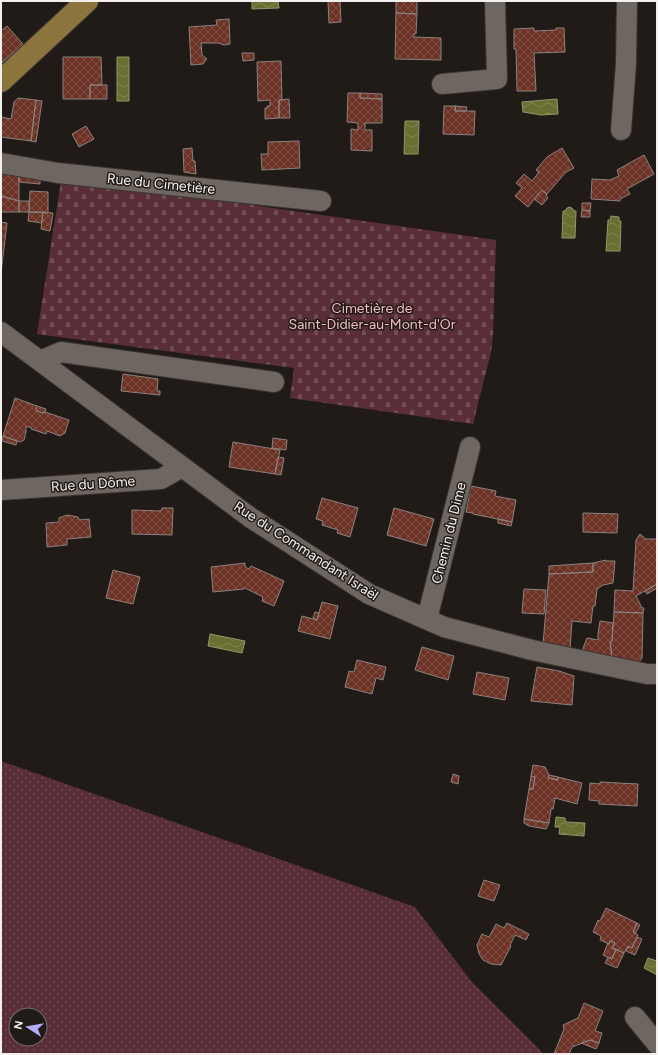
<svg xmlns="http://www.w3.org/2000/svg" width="658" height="1055" font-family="Figtree,sans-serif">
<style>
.grass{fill:url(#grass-dots);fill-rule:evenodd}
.cemetery{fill:url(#cemetery-stones)}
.water{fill:url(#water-waves);stroke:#93956a}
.building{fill:url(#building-cross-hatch);stroke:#8b827f}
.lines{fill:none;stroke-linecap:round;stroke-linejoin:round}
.minor-casing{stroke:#3a3533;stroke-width:22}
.major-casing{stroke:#3a3533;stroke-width:24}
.minor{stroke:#6e6761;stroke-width:20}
.major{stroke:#8c753c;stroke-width:22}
.labels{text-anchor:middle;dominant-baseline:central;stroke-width:3;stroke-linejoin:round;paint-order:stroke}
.street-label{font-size:14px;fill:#f4f0ed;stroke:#211b17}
.park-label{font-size:14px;fill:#f6bbc5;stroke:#211b17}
</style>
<defs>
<pattern id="grass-dots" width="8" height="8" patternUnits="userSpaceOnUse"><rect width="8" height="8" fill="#592e37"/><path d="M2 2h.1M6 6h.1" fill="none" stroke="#714d54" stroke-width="1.8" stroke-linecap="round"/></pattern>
<pattern id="cemetery-stones" width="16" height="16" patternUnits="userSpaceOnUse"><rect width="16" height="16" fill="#592e37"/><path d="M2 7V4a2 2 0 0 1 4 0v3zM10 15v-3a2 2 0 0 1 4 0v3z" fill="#714d54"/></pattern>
<pattern id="water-waves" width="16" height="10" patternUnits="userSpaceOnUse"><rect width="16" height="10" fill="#696e32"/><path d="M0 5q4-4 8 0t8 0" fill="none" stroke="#7f8350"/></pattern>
<pattern id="building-cross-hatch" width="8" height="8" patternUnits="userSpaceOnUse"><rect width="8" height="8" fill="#6b3225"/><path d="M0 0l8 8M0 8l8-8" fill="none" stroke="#815045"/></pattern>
</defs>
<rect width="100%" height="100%" fill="#211b17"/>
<!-- grass -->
<path class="grass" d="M1,761L415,907L471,981L544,1054H1ZM16,1015H40V1039H16Z"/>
<!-- cemetery -->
<path class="cemetery" d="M61,181L168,193L496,240L493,336L491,352L473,424L290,398L294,368L37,334Z"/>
<!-- water -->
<path class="water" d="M252,1H278L279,8L252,9Z
M117,57H129V101H117Z
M557,99L558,114L541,115L523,112L522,102Z
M405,121H419L418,154H404Z
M570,207L573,209L574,211H576L575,238H562L563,211H565L567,208Z
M611,216L619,217V221H621L620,251H606L608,220H610Z
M210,634L245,641L242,653L208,646Z
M556,817L565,818L566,822L585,823L584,836L559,834L560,827H555Z
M648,958L657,961V975L644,968Z"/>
<!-- building -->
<path class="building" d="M328,1H340L341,22L329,23Z
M396,1H417V14L396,13Z
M396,13L417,14L416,34L414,33V37L441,38V60L395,59Z
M229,19L230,44L224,45L218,43H201L202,55L207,59L203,64L191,65L189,27L217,25L216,20Z
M7,26L23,44L1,64V31Z
M534,28V31L556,30V28H564L565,52L534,53L536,91H517L516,49H514V29Z
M242,53H254V60L243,61Z
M63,57H101L102,85H90V99H63Z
M281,61L282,100H279V118L265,119V108H267V106H270V100L258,101L257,62Z
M90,85H107V99H90Z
M348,93H360V98L382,99V123H365V130H372V151L351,150V129L358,130V123L347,122Z
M360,93L382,94V99L360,98Z
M18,98L36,100L31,141L1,137V117L11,119L14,102Z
M289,99L290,118H279V100Z
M36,100L42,101L36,142L31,141Z
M444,106H456L455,111H475L474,135L443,134Z
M455,106L467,107L466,111H455Z
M86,126L94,139L79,147L72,134Z
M299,141L300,168L262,170L261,154H268V142Z
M192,148L193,161H195L196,174L184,172L183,149Z
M562,148L574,168L566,172L547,194L542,190L528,207L515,196L522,188L516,183L524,174L532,181L539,172L536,170L547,157Z
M644,155L654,174L627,189L630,194L620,199V201L591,199L592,179L610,180L619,176L617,170Z
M1,174L19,176V201L1,196Z
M19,176L40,179V184L19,182Z
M542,190L547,194L546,195L548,198L542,205L534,199Z
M30,191L48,192V213L29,212Z
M1,196L19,201V212H1Z
M19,201H29V212H19Z
M582,203H591L590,211L582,210Z
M582,210L590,211V217H581Z
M29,212H43L42,223L28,221Z
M43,212L53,213L50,231L41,229Z
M1,222L7,223L1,273Z
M123,374L158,379L157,391H160V395L121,391Z
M15,398L37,406L36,409L37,411L43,413L45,412L69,420L65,433L60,436L47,431L46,434L31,429L32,428L26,426V432L24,440L20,442L3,436Z
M37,406L46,409L45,412L43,413L37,411L36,409Z
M3,436L17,441L16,445L2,441Z
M273,438L287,440L286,450L272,448Z
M233,442L280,450L275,474L229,467Z
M278,457L284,458L281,475L275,474Z
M471,486L496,491L495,496L516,500L512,522L473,514V513L466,512Z
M322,498L358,508L350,537L337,533L338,530L322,525L323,521L316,519Z
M162,508H173L172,535L132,534V510L161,511Z
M394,508L434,519L426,546L387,535Z
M583,513L618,514L617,533L583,532Z
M67,515L78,517L79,520L89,519L91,537L67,539V545L47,547L46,523L59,522V518Z
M498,519L512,522L511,526L498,523Z
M640,534L646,539H657V584L636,596L642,608H644L643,613L614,612L615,590L633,591L636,540Z
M606,560V561H615L613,583L603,585L597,589L595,606H593L591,623L572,621L570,649L543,644L549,574L593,572V563Z
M245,563V567L249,569L251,566L284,581L274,606L262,601L263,597L245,588L244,589L213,592L211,567Z
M593,563V572L549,574V566Z
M113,570L140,577L133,604L106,598Z
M657,584V588L647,594L645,591Z
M524,589L546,590L544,614L522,613Z
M322,602L338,606L330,639L298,631L302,616L317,620Z
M315,612L319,613L317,620L313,618Z
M614,612L643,613L642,658L639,662L612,657L610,642L612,641Z
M600,621L613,623L612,641L610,642L612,657L582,651L587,638L598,640V634Z
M422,647L454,656L448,680L415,670Z
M357,660L386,667L383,680L376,678L372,694L345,687L349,671L354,672Z
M537,667L559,671L574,676L572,705L531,701Z
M477,672L509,678L505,700L473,694Z
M533,765L545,767L549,775L548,778L558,780V777L582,783L577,804L555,798L553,809H551L549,823L524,819L529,789H533L535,777L531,776Z
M453,774L459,776L458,784L451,782Z
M549,775L558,777V780L548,778Z
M531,776L535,777L533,789H529Z
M600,782L638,784L637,806L599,804V801L589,800L590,783L600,784Z
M524,819L549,823L546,829L529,826L524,823Z
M484,880L500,885L494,901L478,896Z
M606,908L637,923L633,932L638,935L632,948L628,946L624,953L612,948L615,943L610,941L609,944L600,940L601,936L593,932L598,920L600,921Z
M507,923L529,934L526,940L515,935L510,945L511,946L501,965L491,964L483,960L479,954L477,945L482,934L489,937L496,924L504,928Z
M637,923L640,925L635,934L633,932Z
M637,937L642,939L635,955L626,951L628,946L632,948Z
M610,941L615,943L612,948L616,949L612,959L603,955L608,943L609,944Z
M616,949L624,953L617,968L605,963L608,957L612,959Z
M584,1003L603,1011L595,1031L602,1033L599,1043L590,1040L572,1047L569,1054H554L564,1029L563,1025L578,1018Z
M590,1040L599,1043L596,1049L581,1043Z"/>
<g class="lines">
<defs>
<path id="minor" d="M442,84L497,79L495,1
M621,130L626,64L627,1
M1,163L58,173L321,201
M1,332L251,518L369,594L444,627L532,650L647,674H657
M40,361L61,352L274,382
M1,490L161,479L182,467
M427,619L470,447
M635,1017L657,1044"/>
<path id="major" d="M1,81L87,1"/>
</defs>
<!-- minor casing -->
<use href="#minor" class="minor-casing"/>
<!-- major casing -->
<use href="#major" class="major-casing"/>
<!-- minor -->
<use href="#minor" class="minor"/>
<!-- major -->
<use href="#major" class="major"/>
</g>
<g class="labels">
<!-- street labels -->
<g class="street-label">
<text transform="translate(161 184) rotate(6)">Rue du Cimetière</text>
<text transform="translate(93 484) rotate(-4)">Rue du Dôme</text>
<text transform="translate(449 533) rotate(-76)">Chemin du Dime</text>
<text transform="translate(306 551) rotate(33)">Rue du Commandant Israël</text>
</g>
<!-- park labels -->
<g class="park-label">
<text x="372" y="308">Cimetière de<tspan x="372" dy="16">Saint-Didier-au-Mont-d'Or</tspan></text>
</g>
</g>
<!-- border -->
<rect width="658" height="1055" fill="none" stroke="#f4f0ed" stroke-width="4"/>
<!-- north arrow -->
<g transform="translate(28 1027) rotate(282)"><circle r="19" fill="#211b17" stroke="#75706d"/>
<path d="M0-3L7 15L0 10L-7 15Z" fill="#b4acf9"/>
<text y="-6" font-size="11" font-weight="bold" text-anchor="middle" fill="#f4f0ed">N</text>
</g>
</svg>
